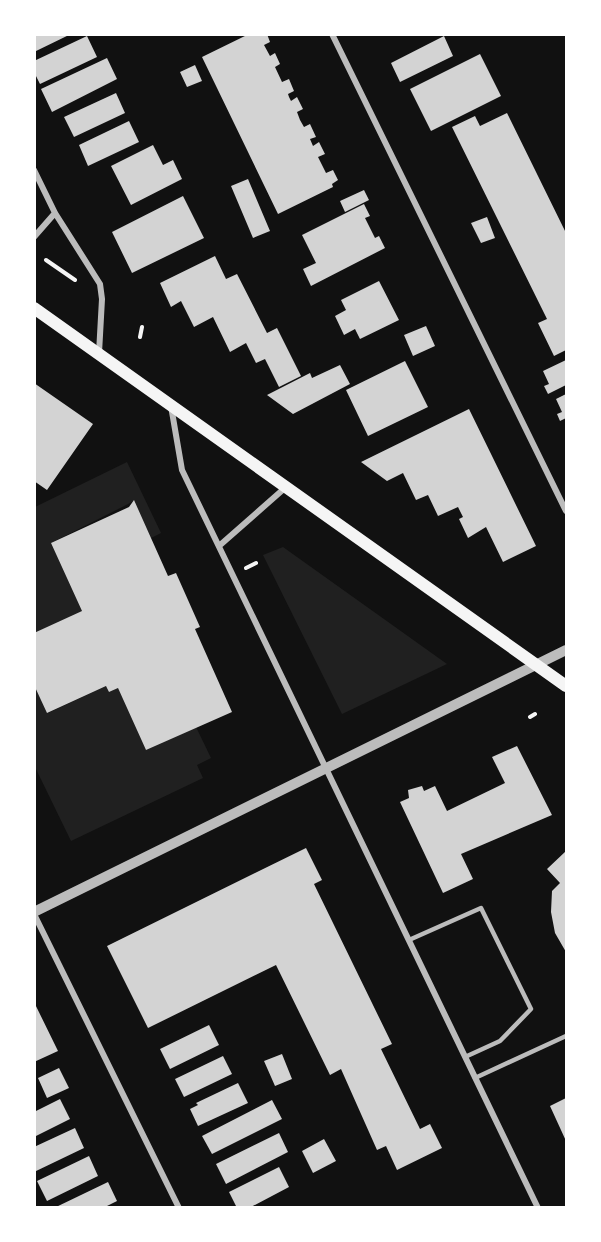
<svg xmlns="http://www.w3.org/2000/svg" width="601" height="1242" font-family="Montserrat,sans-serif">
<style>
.green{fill:#202020}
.building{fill:#d3d3d3}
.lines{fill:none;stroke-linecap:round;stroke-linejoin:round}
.path{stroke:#f5f5f5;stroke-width:4}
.service{stroke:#bcbcbc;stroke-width:4.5}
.minor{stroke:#bcbcbc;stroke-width:6}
.tertiary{stroke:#bcbcbc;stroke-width:10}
.secondary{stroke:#f5f5f5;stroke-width:12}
</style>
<rect width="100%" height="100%" fill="#111"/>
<!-- green -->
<path class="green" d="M127,462L161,533L151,538L134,501L51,543L82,611L35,633V507Z
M283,547L447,664L342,714L263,555Z
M34,685L48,713L106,686L109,692L118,688L146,750L196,727L211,758L197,765L203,778L71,841L35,767Z"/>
<!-- building -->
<path class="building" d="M34,34H71L34,52Z
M249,34H267L270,42L264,45L270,56L275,53L280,64L275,67L282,82L289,79L294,91L288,94L289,97L291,101L297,97L303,109L297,112L300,120L304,127L310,124L316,137L310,139L313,146L319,142L325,154L318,157L326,173L333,170L338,180L332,184L333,187L278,214L202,57Z
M87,36L97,57L40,84L34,72V61Z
M444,36L453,56L400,82L391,63Z
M480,54L501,96L431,131L410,89Z
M107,58L117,79L52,112L41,89Z
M195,65L202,81L187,87L180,72Z
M116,93L125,113L74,137L64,117Z
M507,113L566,233V350L554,356L538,323L547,319L452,127L475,116L480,126Z
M129,121L139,142L88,166L79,145Z
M153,145L163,165L173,160L182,179L131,205L111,166Z
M248,179L270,231L253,238L231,186Z
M364,190L369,200L345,212L340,201Z
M183,196L204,238L132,273L112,232Z
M364,204L370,216L365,218L375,238L379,236L385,248L311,286L303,269L316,263L302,235Z
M487,217L495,238L481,243L471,223Z
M215,256L226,279L237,274L267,333L277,328L301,376L279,387L265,359L256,363L246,343L230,352L213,317L194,327L181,301L171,307L160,283Z
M379,281L399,320L360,339L355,329L344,335L335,316L346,310L341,300Z
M426,326L435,346L413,356L404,335Z
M566,360V385L548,394L544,386L549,384L543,371Z
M405,361L428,407L368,436L346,390Z
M340,365L350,384L293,414L267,395L310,373L312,378Z
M34,383L93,424L47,490L34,481Z
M566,394V418L560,421L557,414L562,412L556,399Z
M469,409L536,546L503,562L486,527L468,538L459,519L463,517L458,507L438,516L428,495L416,500L403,473L387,481L361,462Z
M134,500L168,576L176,573L200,627L195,629L232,712L146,750L118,688L109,692L106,686L47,713L34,685V633L82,611L51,543L129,507Z
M517,746L552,815L461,854L473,879L443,893L400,802L409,798L408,790L422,786L424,791L435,786L447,811L505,783L492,757Z
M306,848L322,880L314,884L392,1044L381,1049L420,1129L430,1124L442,1148L397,1170L386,1146L377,1150L341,1069L330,1075L276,965L148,1028L107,946Z
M566,851V952L555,933L551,912L552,891L560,883L547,869Z
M34,1002L58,1051L34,1062Z
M209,1025L219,1045L170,1069L160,1049Z
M282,1054L292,1079L275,1086L264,1061Z
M223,1056L232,1074L184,1097L175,1079Z
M59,1068L69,1088L47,1098L38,1078Z
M238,1083L248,1103L198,1126L190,1109L198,1105L196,1103Z
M566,1098V1141L550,1106Z
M60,1099L70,1119L34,1137V1112Z
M272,1100L282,1119L212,1154L202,1136Z
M75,1128L84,1148L34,1172V1147Z
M279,1133L288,1152L226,1184L216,1164Z
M324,1139L336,1161L313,1173L302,1151Z
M89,1156L98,1176L47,1201L37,1181Z
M279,1167L289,1187L249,1208H237L229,1192Z
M108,1182L117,1201L103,1208H54Z"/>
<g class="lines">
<!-- path -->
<path class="path" d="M46,260L75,280
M140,337L142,327
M246,568L256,563
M530,717L535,714"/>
<!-- service -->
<path class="service" d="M409,940L481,908L531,1009L500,1041L465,1057
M475,1078L566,1036"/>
<!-- minor -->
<path class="minor" d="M332,34L566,511
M34,170L55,213L100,284L102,299L99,353
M34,237L55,213
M171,406L182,470L538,1208
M219,546L286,487
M34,914L179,1208"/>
<!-- tertiary -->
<path class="tertiary" d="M34,912L566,650"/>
<!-- secondary -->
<path class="secondary" d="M34,308L566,686"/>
</g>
<!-- border -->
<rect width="601" height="1242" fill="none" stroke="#ffffff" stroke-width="72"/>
</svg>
